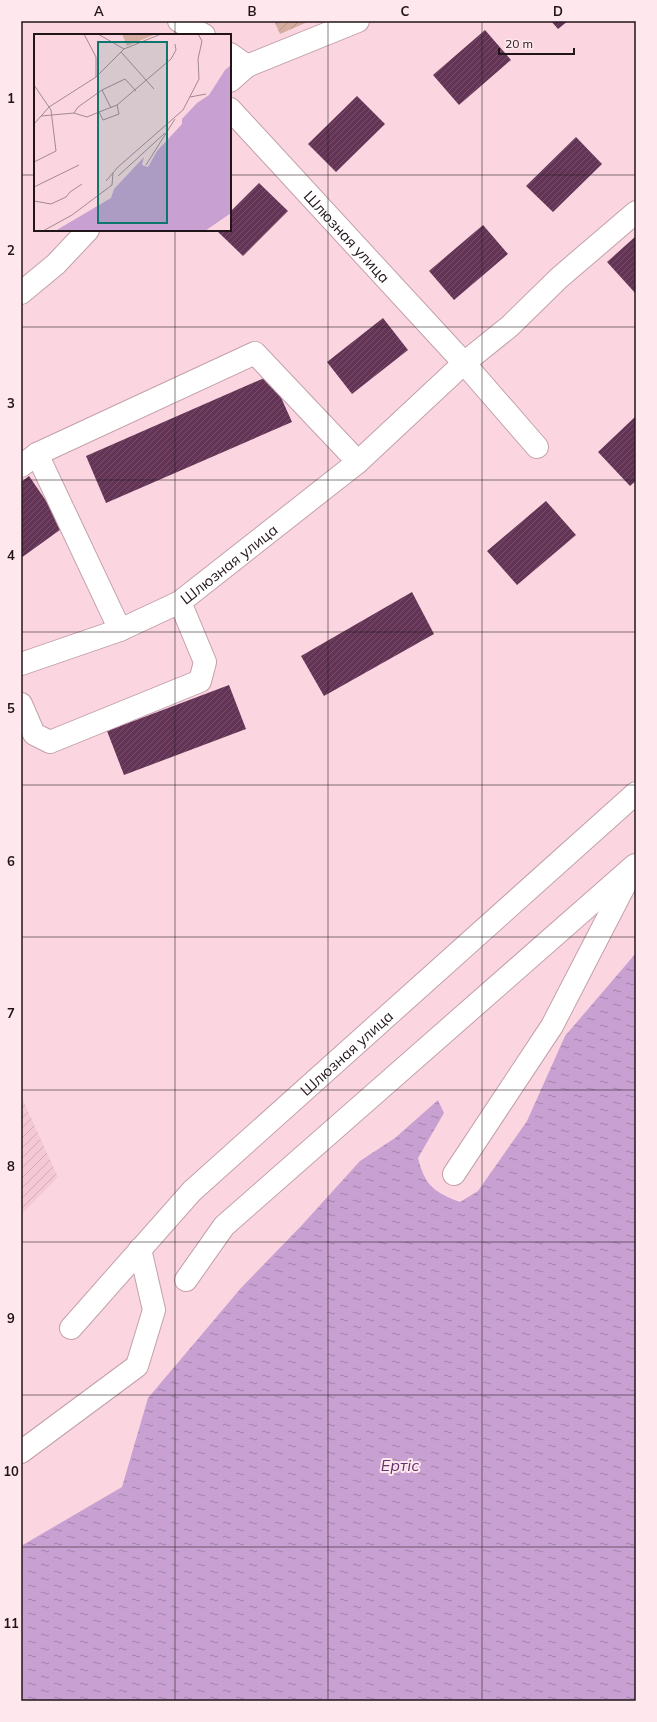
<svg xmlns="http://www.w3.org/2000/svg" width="657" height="1722" font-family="Mulish,sans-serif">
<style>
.industrial{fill:url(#industrial-furrows)}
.garden{fill:url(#garden-furrows)}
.water{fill:url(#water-ripples)}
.building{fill:url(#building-hatch)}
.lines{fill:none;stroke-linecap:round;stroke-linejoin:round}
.minor-casing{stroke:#c3a0aa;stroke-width:24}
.minor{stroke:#fff;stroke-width:22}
.grid{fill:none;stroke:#221519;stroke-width:1;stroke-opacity:0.55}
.labels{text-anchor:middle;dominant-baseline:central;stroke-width:4;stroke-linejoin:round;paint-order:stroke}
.street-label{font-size:15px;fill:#221519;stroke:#fee8ee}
.water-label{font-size:16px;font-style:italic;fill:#643370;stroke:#fee8ee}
.inset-road{fill:none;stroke:#a48990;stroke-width:1}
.view{fill:#0f766e;fill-opacity:0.15;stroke:#0f766e;stroke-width:2}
.inset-edge{fill:none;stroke:#221519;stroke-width:2}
.neatline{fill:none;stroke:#221519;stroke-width:1.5}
.grid-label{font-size:13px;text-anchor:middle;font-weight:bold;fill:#221519}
</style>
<defs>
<pattern id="industrial-furrows" width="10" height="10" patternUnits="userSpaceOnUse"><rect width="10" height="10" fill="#f4c8d5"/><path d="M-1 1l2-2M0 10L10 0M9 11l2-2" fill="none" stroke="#d1abb6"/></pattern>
<pattern id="garden-furrows" width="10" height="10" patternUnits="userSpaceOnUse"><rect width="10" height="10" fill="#d6aea1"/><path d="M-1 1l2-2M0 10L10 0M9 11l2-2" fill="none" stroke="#b7958a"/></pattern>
<pattern id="water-ripples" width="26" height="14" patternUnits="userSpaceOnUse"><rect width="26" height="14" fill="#c8a1d2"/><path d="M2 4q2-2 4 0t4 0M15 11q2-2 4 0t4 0" fill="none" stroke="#a282aa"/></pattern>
<pattern id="building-hatch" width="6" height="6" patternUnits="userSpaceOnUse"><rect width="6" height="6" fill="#633455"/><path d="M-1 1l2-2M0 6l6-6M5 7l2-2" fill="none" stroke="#754f69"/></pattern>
</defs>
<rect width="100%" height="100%" fill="#fbd6e0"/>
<!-- industrial -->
<path class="industrial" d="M21,1096L58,1177L21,1215Z"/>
<!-- garden -->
<path class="garden" d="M274,21H310L280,34Z"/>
<!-- water -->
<path class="water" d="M636,953V1701H21V1546L122,1487L148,1398L241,1288L302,1225L360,1161L395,1138L438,1100L444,1113L418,1158C425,1186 434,1192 460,1202L478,1191L527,1121L565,1036Z"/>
<!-- building -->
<path class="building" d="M551,21H568L558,29Z
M485,30L511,60L459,105L433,75Z
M357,96L385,124L336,172L308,144Z
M576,137L602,164L553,212L526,186Z
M259,183L288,211L243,256L216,230H230V212Z
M483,225L508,254L454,300L429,271Z
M636,236V294L607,262Z
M383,318L408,350L352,394L327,362Z
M271,375L292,422L106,503L86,456Z
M636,416V481L630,486L598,452Z
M29,476L64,527L21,558V482Z
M546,501L576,535L517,585L487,551Z
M412,592L434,634L324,696L301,656Z
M229,685L246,729L124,775L107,731Z"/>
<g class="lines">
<defs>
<g id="minor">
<path d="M179,21L204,35"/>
<path d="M230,54L247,66"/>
<path d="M230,81L247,66L358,21"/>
<path id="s1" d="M230,109L464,363L537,447"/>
<path d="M21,293L56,264L88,230"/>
<path d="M37,454L120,630"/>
<path d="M21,466L37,454L255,353L358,462"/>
<path d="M21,664L120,630L180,602"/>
<path id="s2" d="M21,704L34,734L50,742L200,681L205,662L180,602L358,462L464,363L510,326L559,278L636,212"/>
<path d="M454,1174L552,1026L630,875"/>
<path d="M186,1280L224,1226L635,865"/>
<path id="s3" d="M71,1328L192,1191L636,793"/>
<path d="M21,1452L137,1366L154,1310L140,1249"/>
</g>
</defs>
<!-- minor casing -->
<use href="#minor" class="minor-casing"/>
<!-- minor -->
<use href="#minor" class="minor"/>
</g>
<!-- grid -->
<path class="grid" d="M175,21V35M328,21V1701M482,21V1701M21,175H35M230,175H636M175,230V1701M21,327H636M21,480H636M21,632H636M21,785H636M21,937H636M21,1090H636M21,1242H636M21,1395H636M21,1547H636"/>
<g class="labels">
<!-- street labels -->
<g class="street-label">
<text stroke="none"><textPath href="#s1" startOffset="173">Шлюзная улица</textPath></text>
<text stroke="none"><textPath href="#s2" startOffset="359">Шлюзная улица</textPath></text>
<text stroke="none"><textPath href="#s3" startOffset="390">Шлюзная улица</textPath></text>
</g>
<!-- water labels -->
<g class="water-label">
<text x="400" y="1465">Ертіс</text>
</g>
</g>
<!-- overview -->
<g transform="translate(34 34)">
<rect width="197" height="197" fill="#fbd6e0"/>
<path d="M88,0H122L93,12Z" fill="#d6aea1"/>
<path d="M197,31V179L171,197H21L77,164L80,155L110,123L108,131L114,133L123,117L148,90V85L163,69L175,61L191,36Z" fill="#c8a1d2"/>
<path class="inset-road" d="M50,0L62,23V43M64,0L90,15M133,0H146M87,18L120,55M0,51L17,76L22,117L0,128M68,56L77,74M156,63L172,60M15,73L62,43L90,15L127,0M65,78L83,71M40,79L44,73L68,56L91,45L102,57M7,82L40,79L53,83L65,78L69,86L85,80L83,71L137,25L142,16L141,10M0,90L15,73M112,131L141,85M84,142L131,99M72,147L84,133L149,76L165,45L164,25L168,7L164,0M0,153L45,131M0,167L17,170L32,163L36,158L48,150M9,197L38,181L78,151L79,139"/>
<path class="view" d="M64,8H133V189H64Z"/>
<rect width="197" height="197" class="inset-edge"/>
</g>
<!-- border -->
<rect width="657" height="1722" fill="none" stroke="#fee8ee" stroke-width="44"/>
<!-- scale -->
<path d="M499 48v6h75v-6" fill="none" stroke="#221519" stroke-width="2"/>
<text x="505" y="48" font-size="12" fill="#221519" stroke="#fee8ee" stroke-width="3" paint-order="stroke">20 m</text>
<rect x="22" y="22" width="613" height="1678" class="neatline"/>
<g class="grid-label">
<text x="99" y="16">A</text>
<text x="252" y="16">B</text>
<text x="405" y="16">C</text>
<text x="558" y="16">D</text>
<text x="11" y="103">1</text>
<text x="11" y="255">2</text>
<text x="11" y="408">3</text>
<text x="11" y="560">4</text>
<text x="11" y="713">5</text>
<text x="11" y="866">6</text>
<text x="11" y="1018">7</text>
<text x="11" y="1171">8</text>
<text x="11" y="1323">9</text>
<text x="11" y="1476">10</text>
<text x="11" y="1628">11</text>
</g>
</svg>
